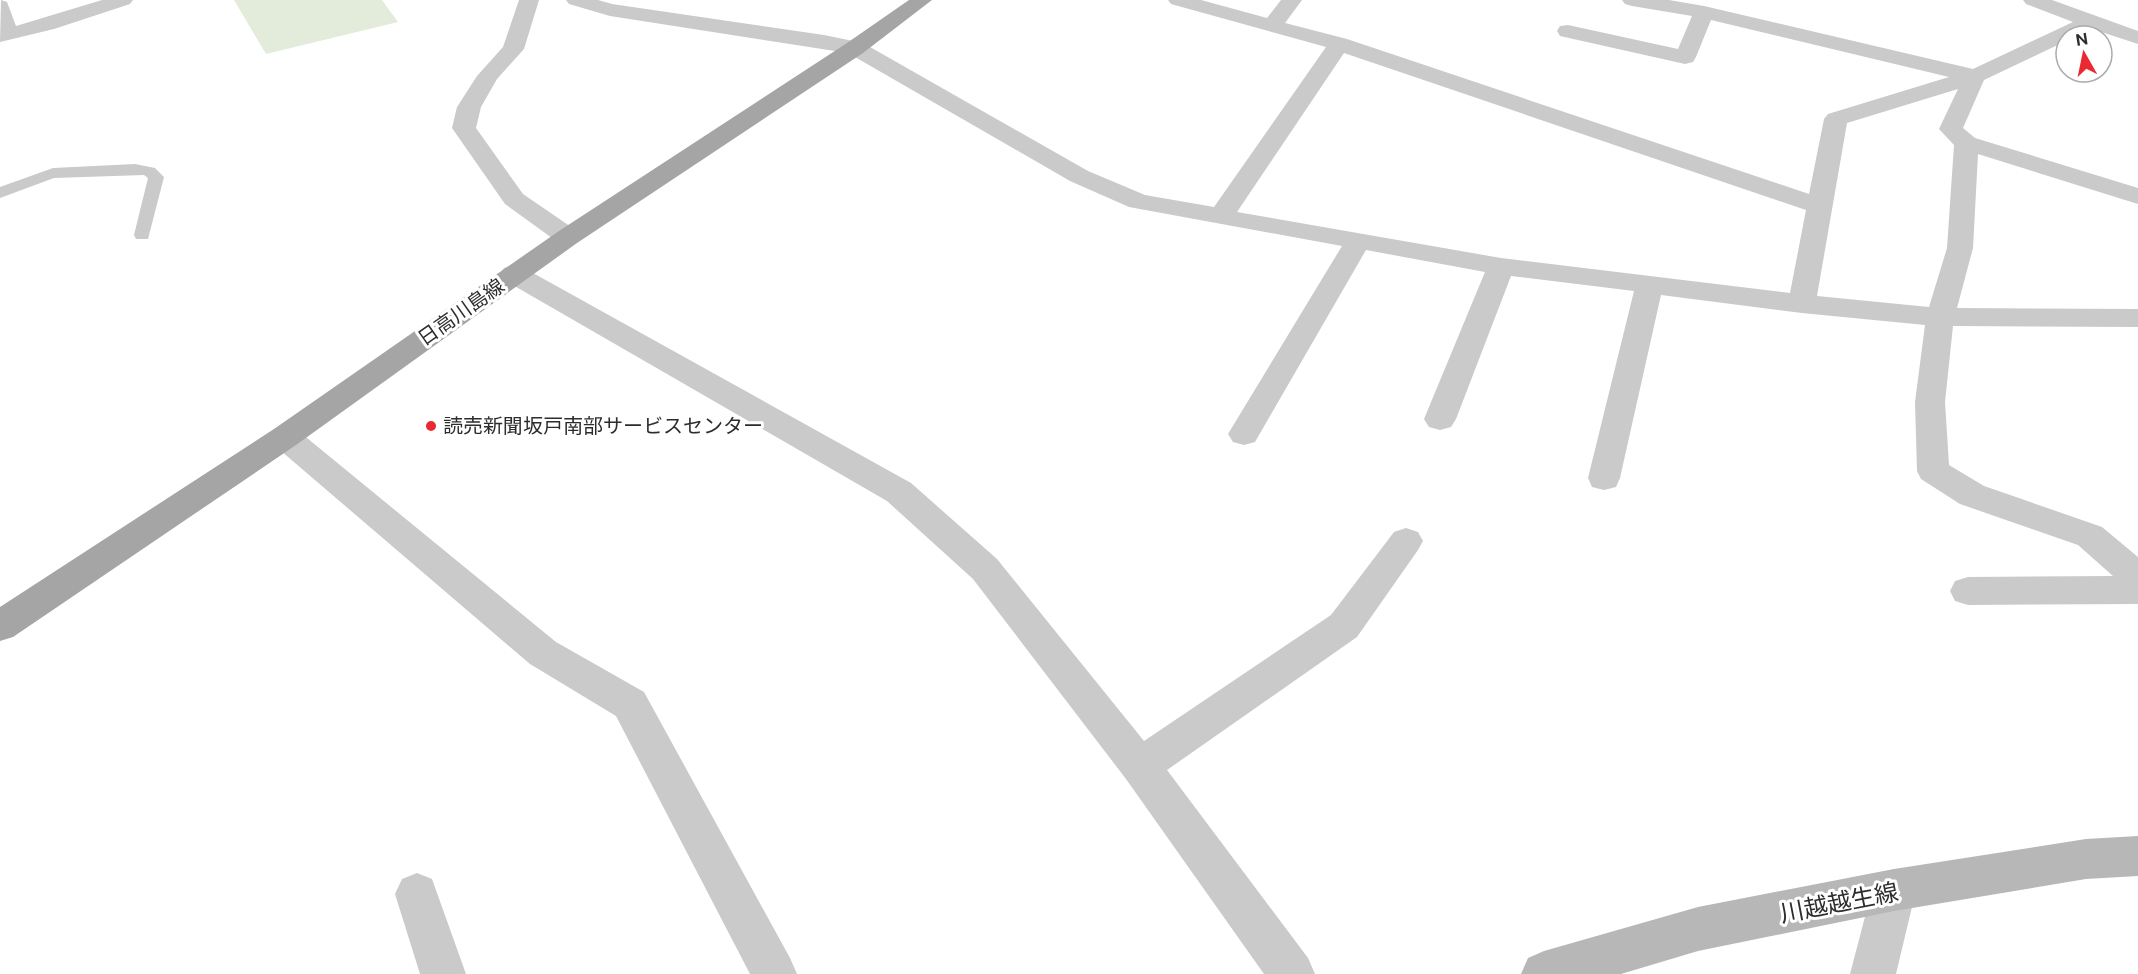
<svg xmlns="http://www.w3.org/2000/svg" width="2138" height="974" font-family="'Public Sans','Noto Sans JP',sans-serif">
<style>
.green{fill:#e3ecda}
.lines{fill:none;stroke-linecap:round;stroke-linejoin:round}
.lane{fill:#cacaca;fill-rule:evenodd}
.street{fill:#cacaca;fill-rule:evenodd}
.secondary{fill:#b7b7b7;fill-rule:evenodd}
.primary{fill:#a5a5a5;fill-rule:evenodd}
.poi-dot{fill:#ea2933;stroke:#fff;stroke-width:2}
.labels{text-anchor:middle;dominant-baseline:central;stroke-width:6;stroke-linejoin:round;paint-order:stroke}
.street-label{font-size:20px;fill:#2d2d2d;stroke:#fff}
.poi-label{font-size:20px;fill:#2d2d2d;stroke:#fff;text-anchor:start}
.near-street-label{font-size:24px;fill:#2d2d2d;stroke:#fff}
</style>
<rect width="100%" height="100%" fill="#fff"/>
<!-- green -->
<path class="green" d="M234,0H382L398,22L266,54Z"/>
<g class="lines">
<!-- lane -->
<path class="lane" d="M135,164L155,168L164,177L148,239H136L134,235L148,178L144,175L54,178L0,198V187L53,168Z"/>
<!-- street -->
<path class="street" d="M1,0L7,2L16,26L102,0H133L130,4L54,29L0,42Z
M519,0H539L524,49L497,79L481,107L476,128L523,194L577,231L581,237L577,243L568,245L559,243L505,204L452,128L457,107L477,76L503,47Z
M566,0H598L612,4L824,35L863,43L1088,171L1145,195L1214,207L1326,47L1171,4L1168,0H1201L1267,18L1281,0H1302L1285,23L1347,39L1809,194L1824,119L1828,114L1949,77L1711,20L1696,57L1693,62L1685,64L1560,36L1557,31L1560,26L1568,25L1678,49L1692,16L1632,6L1625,4L1622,0H1669L1704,6L1973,69L2073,22L2026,4L2023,0H2052L2138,31V44L2092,29L2076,36H2066V41L1984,80L1963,128L1975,138L2138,188V204L1978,154L1973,248L1957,308L2138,309V327L1953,326L1945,402L1949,465L1984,486L2102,527L2138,557V604L1968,605L1955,601L1950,591L1955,581L1968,577L2113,576L2078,545L1960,504L1921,479L1917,471L1915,402L1925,325L1802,313L1661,295L1620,478L1616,487L1604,490L1592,487L1588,478L1634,291L1511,276L1456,419L1451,427L1440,430L1429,427L1424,419L1485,272L1366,250L1255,442L1244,445L1233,442L1228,434L1342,246L1129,207L1070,181L848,53L610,16L569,4ZM1344,53L1806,210L1790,293L1501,258L1237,212ZM1958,89L1939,129L1954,145L1947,248L1929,307L1817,296L1847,123Z
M514,265L524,268L911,483L997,559L1144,741L1331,615L1394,532L1406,528L1418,532L1423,541L1418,550L1357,637L1167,770L1308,958L1315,974H1264L1126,779L973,579L887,501L504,280L500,274L504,268Z
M285,426L296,429L556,642L644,692L790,958L797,974H750L616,716L530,664L274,445L269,437L274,429Z
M1894,869L1909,875L1916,890L1896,974H1850L1872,890L1879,875Z
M417,873L432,879L466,974H420L395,894L402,879Z"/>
<!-- secondary -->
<path class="secondary" d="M2138,836V876L2086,879L1894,911L1698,951L1621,974H1521L1528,958L1544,951L1698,907L1894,869L2086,839Z"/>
<!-- primary -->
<path class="primary" d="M909,0H932L863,53L577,243L296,445L13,637L0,641V607L274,429L559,231L847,43Z"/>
</g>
<!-- markers -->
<circle class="poi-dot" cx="431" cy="426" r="6"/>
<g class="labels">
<!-- street labels -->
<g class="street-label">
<text transform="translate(461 312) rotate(-35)">日高川島線</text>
</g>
<!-- poi labels -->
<g class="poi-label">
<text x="443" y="426">読売新聞坂戸南部サービスセンター</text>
</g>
<!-- near-street labels -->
<g class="near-street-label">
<text transform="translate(1839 902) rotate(-11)">川越越生線</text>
</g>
</g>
<!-- north arrow -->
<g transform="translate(2084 54) rotate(351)"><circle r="28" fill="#ffffff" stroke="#ababab" stroke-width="1.5"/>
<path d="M0-4.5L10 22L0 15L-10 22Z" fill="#ea2933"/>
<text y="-9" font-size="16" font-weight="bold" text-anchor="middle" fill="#2d2d2d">N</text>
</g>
</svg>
